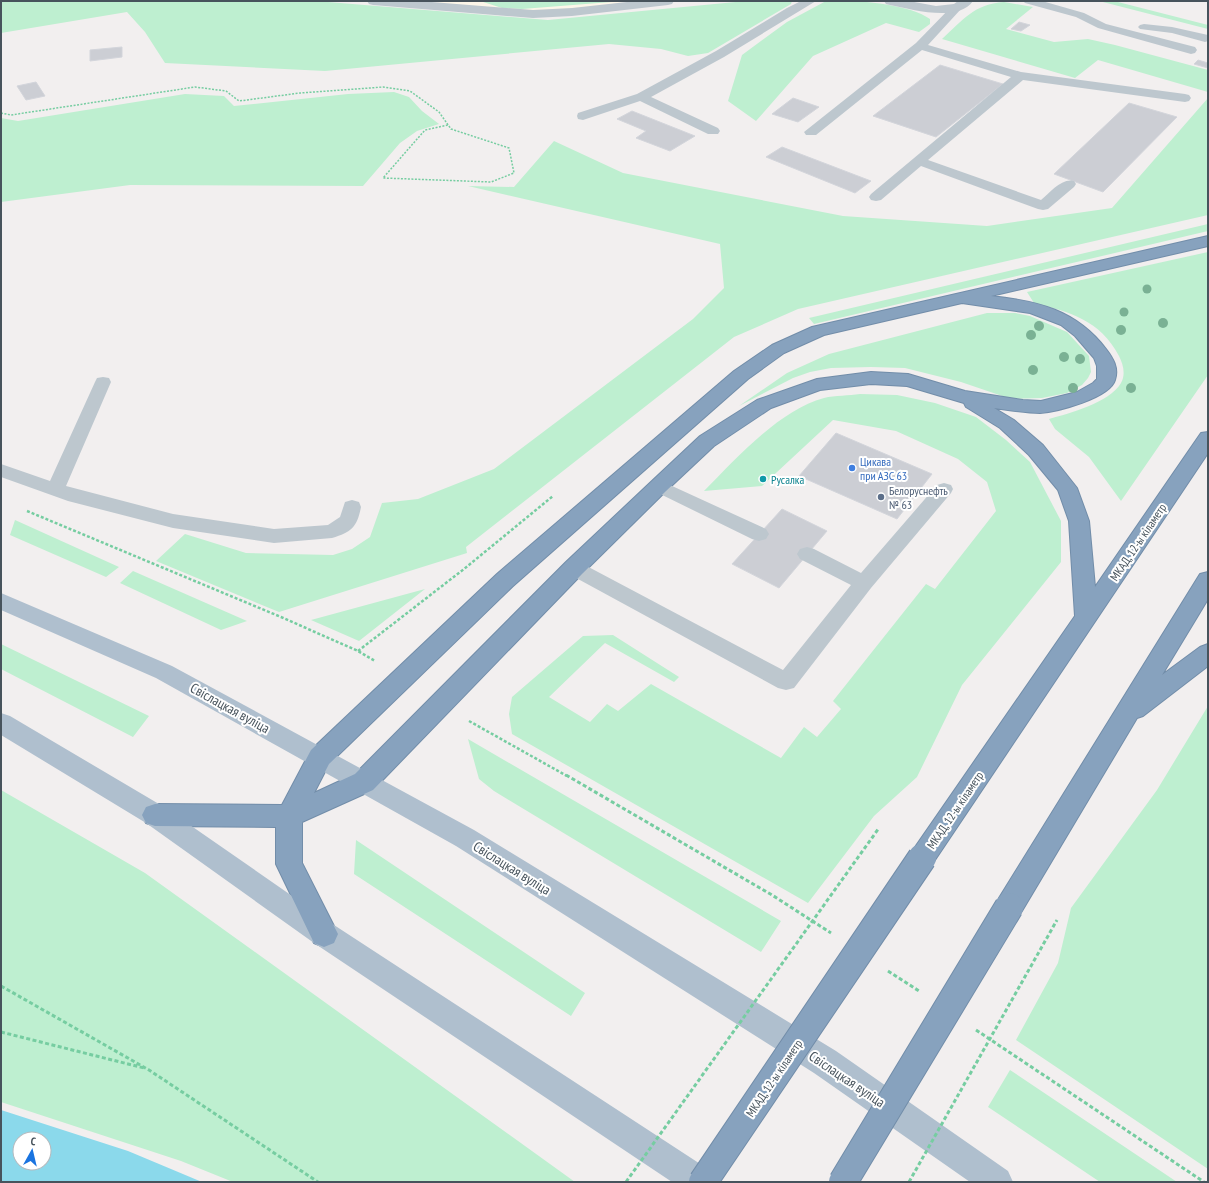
<svg xmlns="http://www.w3.org/2000/svg" width="1209" height="1183" font-family="'PT Sans Narrow',sans-serif">
<style>
.commercial{fill:#fcf6e9}
.green{fill:#beefd0}
.water{fill:#8bd9eb;fill-rule:evenodd}
.building{fill:#ccced4;stroke:#d3d5db}
.lines{fill:none;stroke-linecap:round;stroke-linejoin:round}
.highway-casing{stroke:#728da9;stroke-width:2}
.path-far2{stroke:#76cda1;stroke-width:1.5;stroke-dasharray:2 1.5;stroke-linecap:butt}
.path-far1{stroke:#76cda1;stroke-width:2.5;stroke-dasharray:3 2;stroke-linecap:butt}
.path{stroke:#76cda1;stroke-width:3;stroke-dasharray:4 2.5;stroke-linecap:butt}
.lane{fill:#bdc7ce;fill-rule:evenodd}
.street{fill:#bdc7ce;fill-rule:evenodd}
.primary{fill:#afbfce;fill-rule:evenodd}
.highway{fill:#87a2be;fill-rule:evenodd}
.highway-bridge-casing{stroke:#728da9;stroke-width:30;stroke-linecap:butt}
.path-bridge{stroke:#76cda1;stroke-width:3;stroke-dasharray:4 2.5;stroke-linecap:butt}
.highway-bridge{stroke:#87a2be;stroke-width:28}
.tree{fill:#7ab194}
.shop-dot{fill:#3f7fe0;stroke:#fff;stroke-width:1.5}
.culture-dot{fill:#0f9aa8;stroke:#fff;stroke-width:1.5}
.service-dot{fill:#5c6f8a;stroke:#fff;stroke-width:1.5}
.labels{text-anchor:middle;dominant-baseline:central;stroke-width:4;stroke-linejoin:round;paint-order:stroke}
.shop-label{font-size:12px;fill:#366cbe;stroke:#fff;text-anchor:start}
.culture-label{font-size:12px;fill:#0d838f;stroke:#fff;text-anchor:start}
.service-label{font-size:12px;fill:#4e5e75;stroke:#fff;text-anchor:start}
.street-label{font-size:12px;fill:#47535c;stroke:#fff}
.near-street-label{font-size:14px;fill:#47535c;stroke:#fff}
</style>
<rect width="100%" height="100%" fill="#f2efef"/>
<!-- commercial -->
<path class="commercial" d="M426,1H627L552,17Z"/>
<!-- green -->
<path class="green" d="M1,1H316L548,20L746,1H792L791,4L708,53L688,56L661,49L609,44L325,71L165,63L145,32L127,12L1,33Z
M480,1H624L522,9L502,8Z
M826,1C854,0 907,3 930,19V24L919,32L886,23L813,56L756,121L728,101L742,55L787,22Z
M1099,1H1114L1208,25V29Z
M1004,2L1033,7L1006,29L1054,42L1088,39L1115,45L1208,70V92L1098,60L1075,78L942,39C963,20 974,4 1004,2Z
M394,92L409,97L422,111L439,124L417,131L400,143L363,186L130,185L1,202V118L18,121L185,94L224,96L234,106L348,94Z
M1208,98V215L798,309L734,337L466,547L467,553L279,612L156,561L185,534L246,553L333,555L352,549L370,537L382,503L418,499L494,469L693,319L724,288L720,244L468,186L514,187L554,141L623,173L843,216L987,226L1112,208Z
M1208,224V231L814,324L809,318Z
M1208,252V375L1121,501L1089,457L1055,429L1049,419C1070,413 1109,403 1121,383C1126,374 1123,364 1119,356C1100,320 1070,312 1034,303L1027,292Z
M987,313H1015L1030,316L1067,332L1089,356L1091,372L1088,378L1082,385L1067,393L1042,398L1011,399L961,382L905,368L871,367L831,368L810,372L793,378L739,406L787,373L829,354Z
M860,394L897,395L935,403L976,417L1006,440L1030,462L1061,521V562L962,685L917,777L874,816L808,903L512,734L509,714L512,697L583,636L613,635L679,677L674,682L605,643L549,697L590,722L607,704L618,711L651,684L781,758L804,727L817,737L841,709L833,701L926,584L935,589L996,511L987,482L958,459L896,431L833,420L762,486L704,491C736,459 779,410 824,398C835,395 849,396 860,394Z
M15,520L119,567L106,577L10,535Z
M133,571L247,621L221,630L120,583Z
M425,589L359,641L311,620Z
M1,644L149,716L133,737L1,669Z
M1208,706V1169L1016,1040L1058,963L1071,908L1157,790Z
M468,739L781,921L761,952L494,791L479,779Z
M1,790L145,873L575,1182H233L181,1161L1,1102Z
M356,840L585,993L571,1016L354,874Z
M1010,1070L1177,1182H1100L988,1107Z"/>
<!-- water -->
<path class="water" d="M1,1110L128,1151L202,1182H1ZM20,1139H44V1163H20Z"/>
<!-- building -->
<path class="building" d="M1019,22L1030,25L1021,31L1011,29Z
M122,47V57L90,61V50Z
M1198,60L1208,63V68L1194,64Z
M940,65L1003,84L936,137L873,116Z
M36,82L45,96L26,100L17,86Z
M793,98L819,107L798,122L772,114Z
M1129,103L1177,117L1103,192L1054,174Z
M632,111L695,136L670,151L636,138L646,131L617,119Z
M782,147L871,181L855,193L766,157Z
M836,433L932,474L897,519L799,476Z
M782,509L827,531L779,588L732,564Z"/>
<g class="lines">
<defs>
<path id="highway" d="M1208,236V246L991,296C1038,301 1076,310 1106,349C1113,358 1119,368 1115,380C1110,398 1057,412 1040,413C1025,413 1009,410 994,408L1014,420L1043,445L1077,488L1089,521L1095,587L1201,433L1208,432V453L931,866L922,870L913,866L909,858L913,850L1075,616L1069,521L1058,490L1029,455L1000,428L966,407L964,403L907,386L871,384L820,390L771,408L714,446L666,491L582,574L373,790L302,822V863L338,934L334,943L324,947L314,943L276,864V827L155,826L146,823L142,815L146,807L155,804L282,805L311,750L497,574L734,371L772,345L812,327ZM962,303L1030,313L1061,325L1075,336L1094,358L1097,366V379L1093,383L1077,392L1041,401L1023,400L965,391L908,374L871,372L817,379L757,400L700,436L652,481L566,562L355,774L314,793L329,764L513,586L748,379L784,353L824,335Z
M1208,572V599L1162,675L1200,647L1208,644V666L1143,716L1137,718L1019,916L1009,919L999,916L995,907L999,898L1200,574Z"/>
</defs>
<!-- highway casing -->
<use href="#highway" class="highway-casing"/>
<!-- path-far2 -->
<path class="path-far2" d="M1,113L11,115L195,87L226,91L239,101L300,93L383,87L410,91L439,112L451,129L509,148L514,173L491,182L383,178L425,130L448,125"/>
<!-- path-far1 -->
<path class="path-far1" d="M27,511L281,617L358,651L375,661
M358,651L464,569L553,496
M469,721L567,776"/>
<!-- path -->
<path class="path" d="M566,775L772,895L831,933
M888,971L919,991
M1,986L149,1070L318,1182
M976,1030L1204,1182
M1,1032L144,1068"/>
<!-- lane -->
<path class="lane" d="M801,1H816L724,57L651,97L718,128L720,131L718,134H708L640,101L583,120L578,119L577,116L578,113L637,94L716,51L787,8Z
M1023,1H1042L1084,13L1106,24L1195,47L1197,50L1195,53L1191,54L1098,28L1076,17L1025,3Z
M957,4L961,5L963,7L961,9L928,45L1021,72L1185,94L1189,95L1191,98L1189,101L1185,102L1023,80L928,160L1041,200C1050,193 1061,178 1074,181L1076,184L1074,187L1048,209L1043,210L1038,209L921,166L881,200L876,201L871,200L869,197L871,194L1011,77L922,50L816,135H806L804,132L916,43L953,5Z
M1144,24L1172,27L1208,35V41L1205,42L1172,33L1140,29L1138,27L1140,25Z
M103,377L109,378L111,382L66,486L173,514L274,529L328,525L340,517L345,502L352,500L359,502L361,507C357,527 352,532 332,538L274,543L173,528L68,501L1,477V464L50,481L95,382L97,378Z
M659,480L766,529L769,534L766,539L759,541L752,539L652,490L650,486L652,482Z
M944,483L951,485L953,489L951,493L871,588L794,688L786,690L778,688L567,573L564,568L567,563L574,561L581,563L783,670L851,585L800,559L797,554L800,549L807,547L814,549L861,573L937,485Z"/>
<!-- street -->
<path class="street" d="M367,1H419L533,10L572,8L636,1H674L672,4L668,5L572,16L533,18L373,5L369,4Z
M884,1H909L936,6L954,4L958,1H973C958,23 911,9 890,5L886,4Z"/>
<!-- primary -->
<path class="primary" d="M1,593L172,666L474,830L836,1051L1008,1171L1013,1182H970L814,1073L456,846L156,678L1,610Z
M1,713L10,716L164,807L334,925L711,1171L716,1182H672L314,943L146,823L1,735Z"/>
<!-- highway -->
<use href="#highway" class="highway"/>
<defs>
<path id="highway-bridge" d="M703,1182L922,858
M843,1182L1009,907"/>
</defs>
<!-- highway-bridge casing -->
<use href="#highway-bridge" class="highway-bridge-casing"/>
<!-- path-bridge -->
<path class="path-bridge" d="M626,1182L879,828
M909,1182L1057,920"/>
<!-- highway-bridge -->
<use href="#highway-bridge" class="highway-bridge"/>
</g>
<!-- trees -->
<g class="tree">
<circle cx="1147" cy="289" r="4.5"/>
<circle cx="1124" cy="312" r="4.5"/>
<circle cx="1163" cy="323" r="5"/>
<circle cx="1039" cy="326" r="5"/>
<circle cx="1121" cy="330" r="5"/>
<circle cx="1031" cy="335" r="5"/>
<circle cx="1064" cy="357" r="5"/>
<circle cx="1080" cy="359" r="5"/>
<circle cx="1033" cy="370" r="5"/>
<circle cx="1073" cy="388" r="5"/>
<circle cx="1131" cy="388" r="5"/>
</g>
<!-- markers -->
<circle class="shop-dot" cx="852" cy="468" r="4"/>
<circle class="culture-dot" cx="763" cy="479" r="4"/>
<circle class="service-dot" cx="881" cy="497" r="4"/>
<g class="labels">
<!-- shop labels -->
<g class="shop-label">
<text x="860" y="461">Цикава<tspan x="860" dy="14">при АЗС 63</tspan></text>
</g>
<!-- culture labels -->
<g class="culture-label">
<text x="771" y="479">Русалка</text>
</g>
<!-- service labels -->
<g class="service-label">
<text x="889" y="490">Белоруснефть<tspan x="889" dy="14">№ 63</tspan></text>
</g>
<!-- street labels -->
<g class="street-label">
<text transform="translate(1138 542) rotate(-56)">МКАД, 12-ы кіламетр</text>
<text transform="translate(955 810) rotate(-56)">МКАД, 12-ы кіламетр</text>
<text transform="translate(774 1078) rotate(-56)">МКАД, 12-ы кіламетр</text>
</g>
<!-- near-street labels -->
<g class="near-street-label">
<text transform="translate(230 708) rotate(29)">Свіслацкая вуліца</text>
<text transform="translate(512 868) rotate(32)">Свіслацкая вуліца</text>
<text transform="translate(847 1079) rotate(34)">Свіслацкая вуліца</text>
</g>
</g>
<!-- border -->
<rect width="1209" height="1183" fill="none" stroke="#47535c" stroke-width="4"/>
<!-- north arrow -->
<g transform="translate(32 1151) rotate(8)"><circle r="19" fill="#ffffff" stroke="#b5babe"/>
<path d="M0-3L7 15L0 10L-7 15Z" fill="#1a74e0"/>
<text y="-6" font-size="11" font-weight="bold" text-anchor="middle" fill="#47535c">С</text>
</g>
</svg>
